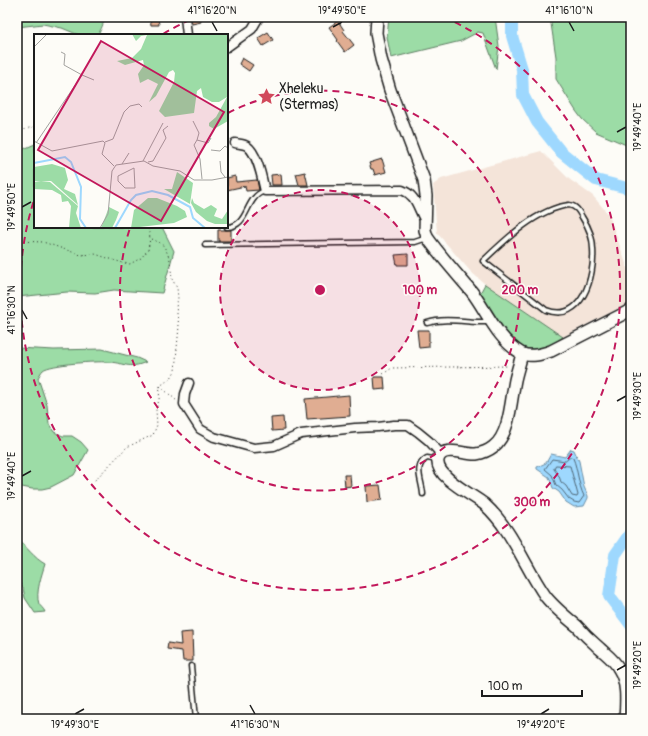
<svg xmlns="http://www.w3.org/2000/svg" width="648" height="736" font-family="Pangolin,sans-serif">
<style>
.built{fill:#f4e4d9}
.green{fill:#9cdca6;stroke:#5c7c61}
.water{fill:#9ed8fe;stroke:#6a8da4}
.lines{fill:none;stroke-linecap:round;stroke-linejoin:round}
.shore{stroke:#506776;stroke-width:1}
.river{stroke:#9ed8fe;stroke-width:12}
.building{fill:#e0ad92;stroke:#1c1c1c}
.lane-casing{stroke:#1c1c1c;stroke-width:7}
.street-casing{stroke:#1c1c1c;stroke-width:11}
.secondary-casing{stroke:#1c1c1c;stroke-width:14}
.path{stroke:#1c1c1c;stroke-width:1;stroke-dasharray:1 3;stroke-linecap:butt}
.lane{stroke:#fdfcf7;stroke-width:4}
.street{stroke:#fdfcf7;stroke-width:8}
.secondary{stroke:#fdfcf7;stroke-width:11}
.ticks{fill:none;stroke:#1c1c1c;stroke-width:1.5}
.ring{fill:none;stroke:#c2185b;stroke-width:2;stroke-dasharray:7 5}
.labels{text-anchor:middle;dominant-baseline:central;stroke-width:3;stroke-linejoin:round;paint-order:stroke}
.poi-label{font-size:14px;fill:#1c1c1c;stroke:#fdfcf7;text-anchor:start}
.inset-river{fill:none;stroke:#9ed8fe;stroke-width:2}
.inset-road{fill:none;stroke:#a3a29f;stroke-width:1}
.view{fill:#c2185b;fill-opacity:0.15;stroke:#c2185b;stroke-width:2}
.inset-edge{fill:none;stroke:#1c1c1c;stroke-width:2}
.centre{fill:#c2185b;stroke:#fdfcf7;stroke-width:2}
.ring-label{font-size:12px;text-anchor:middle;font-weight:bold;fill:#c2185b;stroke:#fdfcf7;stroke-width:3;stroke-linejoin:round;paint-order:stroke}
.neatline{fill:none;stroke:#1c1c1c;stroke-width:1.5}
.ticks-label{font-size:10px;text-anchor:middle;fill:#1c1c1c}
</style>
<rect width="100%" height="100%" fill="#fdfcf7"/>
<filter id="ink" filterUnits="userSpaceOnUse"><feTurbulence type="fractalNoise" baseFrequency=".025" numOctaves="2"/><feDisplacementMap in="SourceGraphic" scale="8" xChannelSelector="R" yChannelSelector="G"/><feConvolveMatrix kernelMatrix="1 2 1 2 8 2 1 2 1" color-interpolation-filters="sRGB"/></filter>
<g filter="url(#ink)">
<!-- built -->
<path class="built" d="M541,151L569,179L593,196L609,215L631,278V302L563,337L485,284L471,272L437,233L433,185L441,179Z"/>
<!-- green -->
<path class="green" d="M17,17H104C104,24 101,29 98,35H79L62,28L43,24L17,27Z
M389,17H495L499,46L496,69L483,33L478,32L461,41L391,58L387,37Z
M550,17H631V147L596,132L582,119L576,111L556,79V57Z
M35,144V227H162L174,251L162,293L114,290L95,293L67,292L17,297V152Z
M485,284L563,337L548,347L533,349L522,348L510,339L479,295Z
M17,348L54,350L102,349L137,358L146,362C129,370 123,362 107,362C97,361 50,364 43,370C41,372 39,376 38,378L47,405L49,424L54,432L63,436H72L81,442L88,450L74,475L51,487L42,489H32L17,486Z
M17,539C27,547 34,558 45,564C42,574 35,593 39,604C40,606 44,609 45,612L35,613L25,598L23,588L17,578Z"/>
<!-- water -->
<path class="water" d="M571,449L574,450L579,461L584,487L588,496V498L584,506L574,507L566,502L559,492L553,488L549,477L537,469V467L546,463L551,454L565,457Z"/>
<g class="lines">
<!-- shore -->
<path class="shore" d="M571,457L573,458C578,470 578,484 584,496L579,503L574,502L569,499L562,490L556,485L552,475L545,469L552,459L565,461Z
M556,465L570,466L578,495L577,497L572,496L566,486L561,482L559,476L554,469Z"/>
<!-- river -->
<path class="river" d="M512,17V36L522,69L523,95L537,122L561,152L596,180L631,189
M631,532L615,555L609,596L631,625"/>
</g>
<!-- building -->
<path class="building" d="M150,17H158L159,25H151Z
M191,17H200L201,22L192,24Z
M338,21L344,30L343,31L354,45L345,52L337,41L338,40L329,27Z
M268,32L273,40L263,46L258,38Z
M242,58L253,65L249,71L239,64Z
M382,159L386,172L375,175L373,169H371L369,163Z
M305,172L308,185H299L296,174Z
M281,174L282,185H272L271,175Z
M235,176L236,182L257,180L259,190L246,191L245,186L227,190V178Z
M218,230H231V241H218Z
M408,254V265H397L395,255Z
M417,330H429V347L419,348Z
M374,377H384L385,389L375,390Z
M349,395L350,416L307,419L305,399Z
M283,417L284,430L272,431L271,418Z
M344,475H350L351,486L345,487Z
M380,485L382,500L367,502L366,486Z
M192,632L193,661H183L182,651L167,649L168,643L181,645L180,633Z"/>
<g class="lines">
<defs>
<path id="lane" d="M569,205C576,206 579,211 582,217C588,226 593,238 593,249C595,276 582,324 546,310L483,261C506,239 537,209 569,205Z
M227,227C250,226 244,197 265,191
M205,245L415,242L427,238
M427,323C447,317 469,323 490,322
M423,494C422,480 413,466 427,458L438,460
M191,666L196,719"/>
<path id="street" d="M185,17L187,35
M227,47L252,29L259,17
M235,143C239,144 244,144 247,146C258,154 262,179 265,191L402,190C416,195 417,207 424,219
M189,383L185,394L184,404L200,429L214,437L254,448L274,446L301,434L355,428L378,427L394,425H408L418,432L429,441L441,454"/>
<path id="secondary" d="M377,17L376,33L381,59L390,90L424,180L426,196L425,230L427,237C441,257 457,274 472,292C487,312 498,340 521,353C530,358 542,354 551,351L631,310
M522,354C520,362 517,371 515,380C511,399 510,435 493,447C488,451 482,453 476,454C466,455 441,444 438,460C435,477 473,495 484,504C513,530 524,566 546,597C555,608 566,617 577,626C583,633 589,639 596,645C604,653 614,659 619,669C628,683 626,703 625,719"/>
</defs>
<!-- lane casing -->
<use href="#lane" class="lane-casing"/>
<!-- street casing -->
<use href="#street" class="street-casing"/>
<!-- secondary casing -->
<use href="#secondary" class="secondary-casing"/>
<!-- path -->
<path class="path" d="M17,132L35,126
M17,241L43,242L81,255L95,254L123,263L130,264L141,258L148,250L150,238
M383,374L392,368L508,366
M160,386L177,401
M92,483L127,447L153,435L157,425L156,410L159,400L160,386L171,378L175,371L179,326L176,307L178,298L177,288L172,279L170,260L166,250L162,244L150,238L148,227"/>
<!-- lane -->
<use href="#lane" class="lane"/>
<!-- street -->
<use href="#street" class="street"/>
<!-- secondary -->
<use href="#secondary" class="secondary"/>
</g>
</g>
<!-- ticks -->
<path class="ticks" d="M212,22L217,31M569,22L574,31M333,27L342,22M617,132L626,127M22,207L31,202M22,310L27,319M617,401L626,396M22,476L31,471M617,670L626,665M250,705L255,714M75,714L84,709M541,714L549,709"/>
<!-- distance rings -->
<circle cx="320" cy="290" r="100" fill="#c2185b" fill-opacity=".12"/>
<g class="ring">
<circle cx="320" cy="290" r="100"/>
<path d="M228 113A200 200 0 1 1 130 228"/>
<path d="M163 34A300 300 0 0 1 196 17M444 17A300 300 0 1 1 35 197"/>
</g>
<!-- icons -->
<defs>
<symbol id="sight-bare" viewBox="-9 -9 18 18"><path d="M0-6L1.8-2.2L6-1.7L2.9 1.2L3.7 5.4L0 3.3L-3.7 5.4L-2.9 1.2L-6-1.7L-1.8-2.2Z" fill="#d1495b" stroke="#fdfcf7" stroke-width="2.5" paint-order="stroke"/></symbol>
</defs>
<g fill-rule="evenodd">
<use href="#sight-bare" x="254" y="84" width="25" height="25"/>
</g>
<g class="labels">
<!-- poi labels -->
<g class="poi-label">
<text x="279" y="88">Xheleku<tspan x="279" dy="16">(Stermas)</tspan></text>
</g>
</g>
<!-- overview -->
<g transform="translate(34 34)">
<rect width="194" height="194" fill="#fdfcf7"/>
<path d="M98,0H194V87L180,95L175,92V89L182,83L193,63L185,68H178L169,63L167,54L163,57L160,79L131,83L125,77L140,48L141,39L139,36L135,38L122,62L115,68L124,50L114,45L106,49L104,40L110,31L109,26L91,31L83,27L98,24L107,15L113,1L107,2L102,7ZM18,130L31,134L34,146L30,155L41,160L44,171L17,147H0V133ZM143,138L159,149L156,170L130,155H138ZM7,147L16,148L44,172L42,179L47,194H35L37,172L34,167L28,168L27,161L18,156L0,155V148ZM114,164H123L143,172L151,177L153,183L140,189L97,194L100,176ZM158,164L160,169L170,175L177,171L183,175L180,182L188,185L194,176V190H181L173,187L162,178L157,169ZM75,173L85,178L82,186L78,194H67Z" fill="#9cdca6"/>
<path class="inset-river" d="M0,129L31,123L37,128L47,153L46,185L52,194M81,194L97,166L102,161L118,157L134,161L156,173L159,184L171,194"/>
<path class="inset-road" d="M0,13L13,0M27,18L31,20L30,31L48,41M159,87L165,99L163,106M0,107L18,117L69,107L71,109L68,120L80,132M71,108L79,105L90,78L96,72L105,70L108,73M2,109L48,41L60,46M177,116L186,117L191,112L194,114M109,127L129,89M186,127L187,138L191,143M114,128L119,127L132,104L129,96L134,92M88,130L95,119M100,134L101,154H91L84,147V142ZM168,145L166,125L160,111L163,106L174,109L177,104M66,194L74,180L78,137L82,131L110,127L119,132L146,137L160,146H178L194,143"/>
<path class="view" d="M67,7L190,78L127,187L4,116Z"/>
<rect width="194" height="194" class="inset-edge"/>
</g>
<circle cx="320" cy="290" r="6" class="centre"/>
<g class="ring-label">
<text x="420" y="294">100 m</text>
<text x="520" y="294">200 m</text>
<text x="532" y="506">300 m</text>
</g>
<!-- margin -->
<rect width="648" height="736" fill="none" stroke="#fdfcf7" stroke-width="44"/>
<!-- scale -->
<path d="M482 690v6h100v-6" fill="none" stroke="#1c1c1c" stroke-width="2"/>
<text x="488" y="690" font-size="12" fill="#1c1c1c" stroke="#fdfcf7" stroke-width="3" paint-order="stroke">100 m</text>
<rect x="22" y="22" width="604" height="692" class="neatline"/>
<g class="ticks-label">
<text x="212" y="14">41°16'20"N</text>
<text x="342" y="14">19°49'50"E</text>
<text x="569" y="14">41°16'10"N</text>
<text transform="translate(637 127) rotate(-90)" y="4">19°49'40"E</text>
<text transform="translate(11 207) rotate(-90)" y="4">19°49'50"E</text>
<text transform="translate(11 310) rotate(-90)" y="4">41°16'30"N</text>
<text transform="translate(637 396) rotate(-90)" y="4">19°49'30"E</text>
<text transform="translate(11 476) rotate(-90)" y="4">19°49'40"E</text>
<text transform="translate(637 665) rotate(-90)" y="4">19°49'20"E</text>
<text x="75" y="728">19°49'30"E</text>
<text x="255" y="728">41°16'30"N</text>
<text x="541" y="728">19°49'20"E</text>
</g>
</svg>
